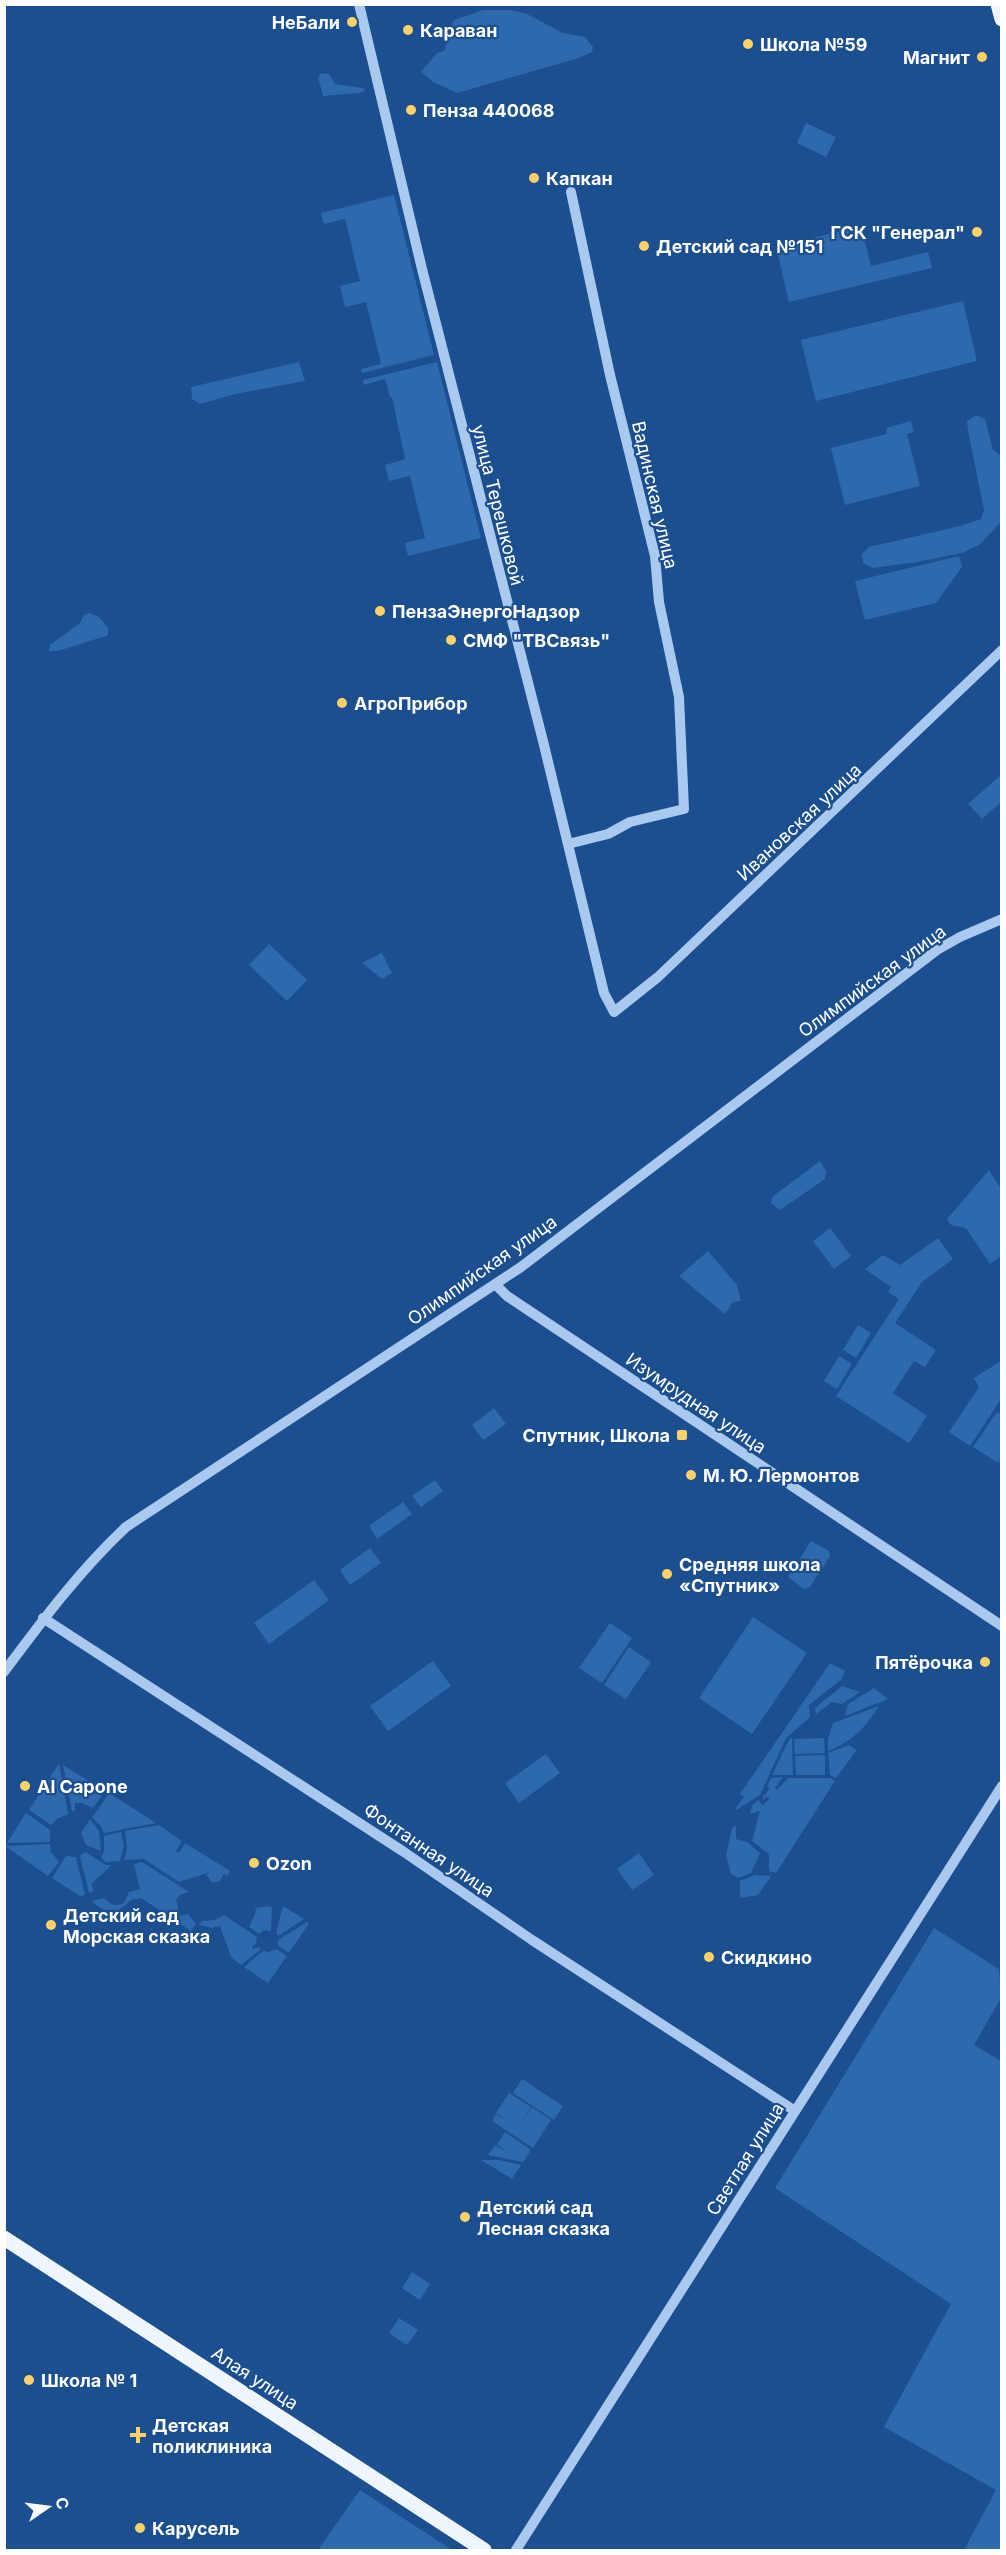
<svg xmlns="http://www.w3.org/2000/svg" width="1006" height="2555" font-family="Inter,sans-serif">
<style>
.green{fill:#2e69ad}
.lines{fill:none;stroke-linecap:round;stroke-linejoin:round}
.minor{stroke:#a9c9ee;stroke-width:10}
.major{stroke:#f0f6ff;stroke-width:15}
.poi-dot{fill:#ffd166;stroke:#1b4f8f;stroke-width:2}
.labels{text-anchor:middle;dominant-baseline:central;stroke-width:4.5;stroke-linejoin:round;paint-order:stroke}
.poi-label{font-size:18px;font-weight:bold;fill:#fff;stroke:#1b4f8f;text-anchor:start}
.street-label{font-size:18px;fill:#fff;stroke:#1b4f8f}
</style>
<rect width="100%" height="100%" fill="#1b4f8f"/>
<!-- green -->
<path class="green" d="M483,10H511L527,14L563,33L585,37L593,47L592,52L579,58L457,93L433,82L421,72L437,53L444,51C449,40 448,30 454,20Z
M321,73L329,74L335,84L363,88L365,91L359,93L323,96L318,77Z
M806,123L836,137L826,157L797,143Z
M394,195L434,355L362,373L361,369L381,364L366,302L345,307L340,286L360,281L345,219L324,224L321,213Z
M861,226L871,266L928,252L932,268L789,302L776,247Z
M963,301L977,361L816,401L801,340Z
M299,362L305,381L235,394L200,404L192,399L191,387Z
M437,362L481,538L408,556L405,543L425,538L410,476L389,481L385,465L405,459L392,397H390L385,379L364,385L363,380Z
M976,415L985,419L993,450L1001,456V522L979,545L962,553L918,562L873,568L863,563L862,554L869,547L960,526L981,519L984,510L968,431L967,421Z
M911,421L914,432L907,434L920,486L845,505L831,448L887,434L886,428Z
M959,556L962,567L936,603L865,620L855,581Z
M89,613L99,617L109,629L107,636C92,639 60,653 49,651L50,645L80,623L84,615Z
M1001,775V802L982,819L968,804Z
M269,944L307,980L287,1001L249,965Z
M382,953L392,973L382,979L362,963Z
M820,1161L826,1171L825,1179L780,1210L771,1203L772,1197Z
M989,1170L1001,1189V1256L990,1264L966,1228L951,1225L947,1219Z
M830,1228L851,1256L834,1269L813,1241Z
M938,1238L953,1259L922,1282L895,1323L936,1350L925,1367L914,1361L893,1393L927,1416L909,1443L836,1396L899,1299L888,1292L891,1287L865,1269L883,1255L900,1265Z
M708,1251L737,1285L741,1301L733,1302L725,1314L679,1276Z
M858,1325L871,1333L856,1358L843,1350Z
M839,1356L852,1364L837,1389L824,1381Z
M1001,1361V1399L970,1446L949,1432L979,1387L974,1378Z
M494,1408L506,1424L483,1440L472,1425Z
M997,1412L1002,1415L1001,1458L998,1463L973,1447Z
M435,1480L443,1491L421,1507L412,1496Z
M403,1502L412,1514L377,1539L369,1526Z
M811,1541L829,1551L830,1556L810,1587L804,1589L788,1577Z
M370,1548L381,1563L350,1585L340,1570Z
M314,1580L329,1600L269,1644L254,1623Z
M753,1617L807,1653L752,1734L699,1698Z
M610,1623L632,1638L602,1683L579,1668Z
M629,1647L651,1662L626,1699L604,1685Z
M433,1661L451,1686L388,1731L370,1706Z
M830,1663L845,1671L842,1679L809,1705L810,1717L786,1738L760,1795L736,1810L735,1809L744,1797L740,1794Z
M842,1686L860,1692L842,1704L832,1702L816,1714L815,1708Z
M874,1688L888,1699L845,1716L848,1704Z
M879,1706C864,1729 854,1740 828,1751V1739L833,1723Z
M792,1737L793,1775H772L789,1740Z
M824,1738L825,1753L795,1754L794,1739Z
M849,1745L857,1750L836,1778L830,1775L828,1753Z
M546,1754L560,1773L519,1803L505,1783Z
M825,1755V1775H796L795,1756Z
M59,1763L68,1814L57,1819L51,1825L29,1810Z
M63,1765L105,1791L93,1808L81,1803H75V1811H72Z
M783,1777L775,1788L777,1790L788,1778H830L835,1781L776,1873L769,1871V1854L752,1841L760,1811L750,1814L752,1805L758,1800L763,1805L770,1798L766,1797L763,1800V1797L770,1788L767,1787L771,1778Z
M109,1793L156,1823L104,1833L100,1825L92,1818Z
M26,1813L50,1830V1842L7,1843Z
M90,1819L99,1831L101,1851L86,1845L81,1833Z
M159,1825L182,1841L176,1851L179,1853L185,1843L230,1871L227,1876L224,1874L219,1882H212L206,1875L210,1872L179,1882L144,1859L124,1860L127,1848L125,1831Z
M736,1826V1839L747,1842L760,1853L751,1873L738,1878L731,1874L726,1856L732,1828Z
M121,1832L124,1846L120,1861L106,1862L101,1858L104,1851V1836Z
M50,1844L51,1852L59,1862L48,1876L5,1846Z
M85,1852L106,1865H112L92,1883L93,1892L89,1893L80,1856Z
M639,1853L654,1875L632,1890L617,1869Z
M66,1856L76,1857L85,1895L80,1896L52,1878Z
M142,1862L189,1892L180,1895L176,1900L180,1916L188,1914L196,1924L191,1931L141,1898L131,1900L118,1911L104,1910L93,1903V1901L104,1898C111,1905 115,1907 124,1903L129,1892L140,1889L134,1864Z
M755,1875L771,1876L758,1895L740,1898V1881Z
M269,1906L272,1908L271,1931L264,1930L259,1934L249,1927L256,1912L255,1908Z
M283,1906L304,1919L278,1936L276,1933Z
M224,1915L257,1937L256,1944L252,1946L253,1949L259,1947L261,1949L241,1965L231,1957L220,1926L212,1928L199,1925L202,1921L214,1920Z
M307,1922L309,1923L289,1953L278,1946V1940Z
M934,1928L999,1969L1001,1998L974,2045L1001,2061V2550H964L996,2490L884,2427L951,2304L775,2188Z
M276,1949L287,1956L268,1983L244,1967L263,1951L268,1952Z
M522,2079L563,2106L554,2120L513,2093Z
M509,2093L531,2107L517,2128L532,2107L551,2120L533,2148L492,2121L496,2114L507,2121L496,2113Z
M505,2132L531,2150L523,2162L488,2155L495,2145L505,2151L497,2144Z
M481,2160H499L521,2165L512,2179Z
M412,2272L430,2284L420,2300L402,2288Z
M399,2318L418,2330L407,2345L389,2333Z
M360,2490L452,2550H318Z"/>
<g class="lines">
<!-- minor -->
<path class="minor" d="M359,4L422,269L543,741L604,993L614,1012L658,977L1002,650
M568,844L608,834L630,822L684,809L679,697L659,602L655,556L610,375L571,192
M495,1284L507,1296L1002,1626
M43,1618L404,1852L532,1940L795,2111
M4,1672C42,1621 79,1571 126,1527L521,1267L937,950L960,937L1002,919
M516,2550L1002,1786"/>
<!-- major -->
<path class="major" d="M998,4L1002,19
M4,2238L484,2550"/>
</g>
<!-- markers -->
<g class="poi-dot">
<circle cx="352" cy="22" r="6"/>
<circle cx="408" cy="30" r="6"/>
<circle cx="748" cy="44" r="6"/>
<circle cx="982" cy="57" r="6"/>
<circle cx="411" cy="110" r="6"/>
<circle cx="534" cy="178" r="6"/>
<circle cx="977" cy="232" r="6"/>
<circle cx="644" cy="246" r="6"/>
<circle cx="380" cy="611" r="6"/>
<circle cx="451" cy="640" r="6"/>
<circle cx="342" cy="703" r="6"/>
<rect x="676" y="1429" width="12" height="12" rx="3"/>
<circle cx="691" cy="1475" r="6"/>
<circle cx="667" cy="1574" r="6"/>
<circle cx="985" cy="1662" r="6"/>
<circle cx="25" cy="1786" r="6"/>
<circle cx="254" cy="1863" r="6"/>
<circle cx="51" cy="1925" r="6"/>
<circle cx="709" cy="1957" r="6"/>
<circle cx="465" cy="2217" r="6"/>
<circle cx="29" cy="2380" r="6"/>
<path d="M135 2426h6v6h6v6h-6v6h-6v-6h-6v-6h6z"/>
<circle cx="140" cy="2528" r="6"/>
</g>
<g class="labels">
<!-- poi labels -->
<g class="poi-label">
<text x="340" y="22" text-anchor="end">НеБали</text>
<text x="420" y="30">Караван</text>
<text x="760" y="44">Школа №59</text>
<text x="970" y="57" text-anchor="end">Магнит</text>
<text x="423" y="110">Пенза 440068</text>
<text x="546" y="178">Капкан</text>
<text x="965" y="232" text-anchor="end">ГСК "Генерал"</text>
<text x="656" y="246">Детский сад №151</text>
<text x="392" y="611">ПензаЭнергоНадзор</text>
<text x="463" y="640">СМФ "ТВСвязь"</text>
<text x="354" y="703">АгроПрибор</text>
<text x="670" y="1435" text-anchor="end">Спутник, Школа</text>
<text x="703" y="1475">М. Ю. Лермонтов</text>
<text x="679" y="1564">Средняя школа<tspan x="679" dy="21">«Спутник»</tspan></text>
<text x="973" y="1662" text-anchor="end">Пятёрочка</text>
<text x="37" y="1786">Al Capone</text>
<text x="266" y="1863">Ozon</text>
<text x="63" y="1915">Детский сад<tspan x="63" dy="21">Морская сказка</tspan></text>
<text x="721" y="1957">Скидкино</text>
<text x="477" y="2207">Детский сад<tspan x="477" dy="21">Лесная сказка</tspan></text>
<text x="41" y="2380">Школа № 1</text>
<text x="152" y="2425">Детская<tspan x="152" dy="21">поликлиника</tspan></text>
<text x="152" y="2528">Карусель</text>
</g>
<!-- street labels -->
<g class="street-label">
<text transform="translate(655 495) rotate(77)">Вадинская улица</text>
<text transform="translate(498 505) rotate(76)">улица Терешковой</text>
<text transform="translate(799 822) rotate(-43)">Ивановская улица</text>
<text transform="translate(872 981) rotate(-36)">Олимпийская улица</text>
<text transform="translate(482 1270) rotate(-35)">Олимпийская улица</text>
<text transform="translate(696 1403) rotate(34)">Изумрудная улица</text>
<text transform="translate(429 1850) rotate(34)">Фонтанная улица</text>
<text transform="translate(745 2159) rotate(-58)">Светлая улица</text>
<text transform="translate(255 2378) rotate(33)">Алая улица</text>
</g>
</g>
<!-- border -->
<rect width="1006" height="2555" fill="none" stroke="#ffffff" stroke-width="12"/>
<!-- north arrow -->
<g transform="translate(48 2507) rotate(76)" stroke="#1b4f8f" stroke-width="4.5" paint-order="stroke">
<path d="M0-4.5L10 22L0 15L-10 22Z" fill="#ffffff"/>
<text y="-9" font-size="16" font-weight="bold" text-anchor="middle" fill="#ffffff">С</text>
</g>
</svg>
